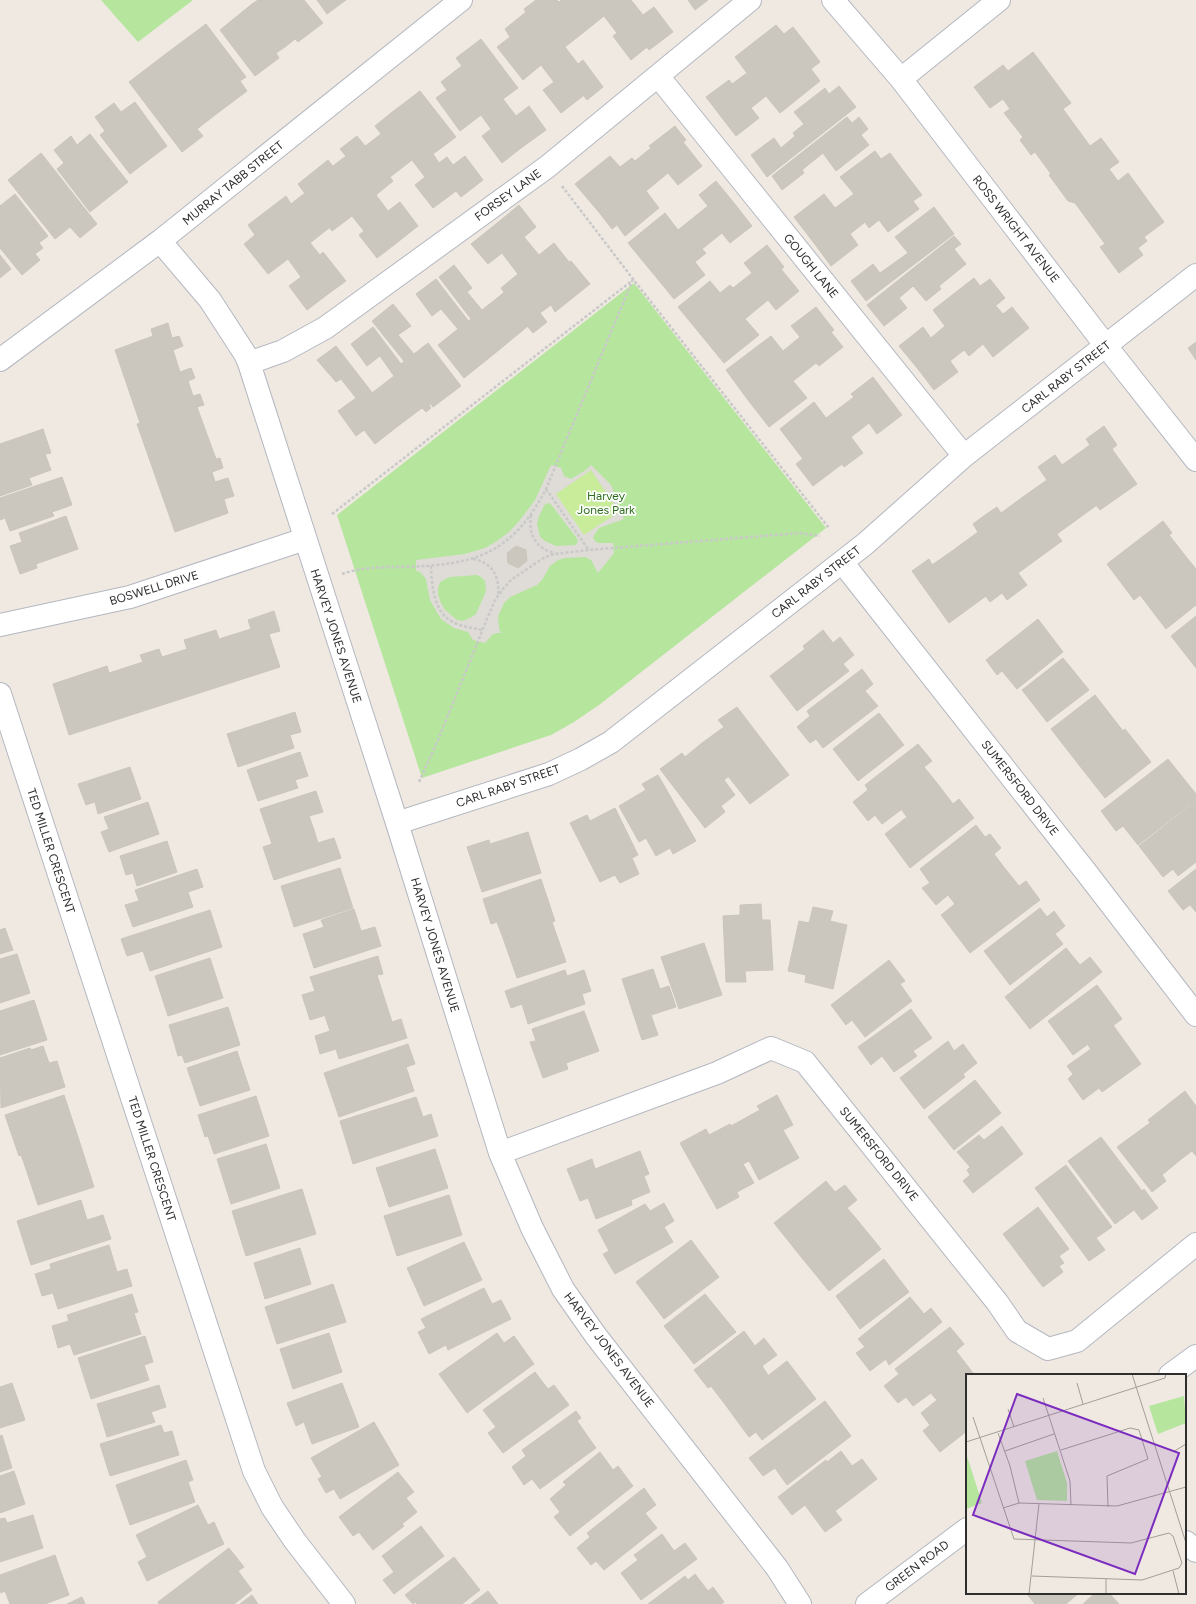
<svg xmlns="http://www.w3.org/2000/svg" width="1196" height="1604" font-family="Figtree,sans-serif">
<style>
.green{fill:#b6e59e}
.pitch{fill:#c9ec9a}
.plaza{fill:#dfdcd8;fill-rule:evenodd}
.building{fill:#cbc7bf;stroke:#cbc5ba}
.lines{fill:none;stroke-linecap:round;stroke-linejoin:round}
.street-casing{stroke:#b4b7c1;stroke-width:24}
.secondary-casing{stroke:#b4b7c1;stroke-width:24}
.path{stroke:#c9c9c9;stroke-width:2.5;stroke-dasharray:3 2;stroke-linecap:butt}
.street{stroke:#fff;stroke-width:22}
.secondary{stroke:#fff;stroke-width:22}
.labels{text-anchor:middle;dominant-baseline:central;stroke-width:3.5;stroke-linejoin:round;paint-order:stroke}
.street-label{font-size:12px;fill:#2e2e2e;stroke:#fff}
.park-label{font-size:12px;fill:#2c6e1b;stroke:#fff}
.inset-road{fill:none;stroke:#a29e99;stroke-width:1}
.view{fill:#7b2cbf;fill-opacity:0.15;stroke:#7b2cbf;stroke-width:2}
.inset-edge{fill:none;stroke:#2e2e2e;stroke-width:2}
</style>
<rect width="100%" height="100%" fill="#efe9e1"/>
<!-- green -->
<path class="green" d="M101,0H193L138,42Z
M634,283L826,528L599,705L574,722L551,735L422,778L337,515Z"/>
<!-- pitch -->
<path class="pitch" d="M591,470L619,512L584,535L556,494Z"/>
<!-- plaza -->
<path class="plaza" d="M551,465L561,468L564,476L571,479L586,470L591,465L611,485L624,519L599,528L594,535L593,538L596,542L599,543H613L614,553L598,573L591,560L585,557L565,558L558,560L550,566L542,580L537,585L510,597L504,603L498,616L499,628L501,633H496L492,635L485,643L473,640L468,632L454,628L441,619L430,600L426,579L420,572L416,571V560L465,554L485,548L497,541L509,532L520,520L535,500ZM591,470L619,512L584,535L556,494ZM550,503L576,537L578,541L576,545L556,546L545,541L540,537L537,524L539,516L545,504ZM477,575L481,577L485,581L486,591L476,614L472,617L463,621L457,620L445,610L441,603L438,595V588L440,582L449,577Z"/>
<!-- building -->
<path class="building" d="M258,0H304L323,23L298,42L295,39L285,47L252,4Z
M317,0H346L327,14Z
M536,0H557L584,32L565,47L578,64L583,60L603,87L587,100L521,16L526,12L524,9Z
M561,0H610L647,47L631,60L613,36L617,33L604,16L584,32L559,2Z
M610,0H631L643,15L654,7L673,32L649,50Z
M688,0H708L695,10Z
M252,4L285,47L276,53L279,58L255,76L220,30Z
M521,16L583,96L561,113L543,90L554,82L541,65L523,80L497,47L510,37L505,29Z
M206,24L246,77L240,81L247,91L215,115L167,53Z
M776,25L784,34L793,27L808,46L719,114L706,97L729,80L732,84L747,73L735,57Z
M481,39L518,88L503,99L516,116L529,106L546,130L521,148L459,68L462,66L456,58Z
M808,46L820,62L811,69L820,81L780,113L766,96L751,108L759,118L736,136L719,114Z
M1033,52L1071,103L1063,109L1090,146L1101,138L1119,162L1109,169L1118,181L1128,173L1164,222L1144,237L1147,241L1138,248L1143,255L1119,273L1100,247L1105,244L1075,203L1068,201L1049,175L1051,174L1035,152L1031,155L1020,140L1023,137L1004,113L1010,109L1003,99L990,108L974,87L1003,65L1008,71Z
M167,53L215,115L197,129L203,136L182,152L129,82Z
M459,68L521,148L502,163L482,136L491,129L481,115L460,131L436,98L447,90L441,82Z
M839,86L856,107L767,177L751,155L774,138L781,148L795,136L793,133L804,124L794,112L825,88L829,94Z
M420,91L456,137L433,154L439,163L447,157L453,165L465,156L483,180L461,197L391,113Z
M135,102L167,146L130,174L100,135L105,131L95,117L114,103L121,112Z
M391,113L456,191L433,208L415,185L425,177L412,160L390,177L364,147L381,134L375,126Z
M847,117L852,123L859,117L868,129L861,135L869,145L836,171L823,153L802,170L804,173L782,190L772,176Z
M675,126L686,140L598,211L575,184L610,156L620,167L632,158L635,161L651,148L649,146Z
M90,134L128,182L90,212L57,169L64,163L54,150L71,136L77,145Z
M357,136L393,181L376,195L388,211L400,202L418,226L394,245L333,166L346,156L340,149Z
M683,142L702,166L678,185L668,173L646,191L659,208L625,236L617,225L612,229L598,211Z
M875,151L881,159L890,153L905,173L814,243L794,217L824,194L835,208L854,194L840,177Z
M41,153L97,224L80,238L70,227L55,239L8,180Z
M328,160L394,245L377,258L359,235L364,231L352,216L332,231L298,184Z
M905,173L922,195L913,201L919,209L888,232L879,220L869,228L865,222L850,234L858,245L831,266L814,243Z
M716,181L734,203L651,271L628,243L665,213L678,230L708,206L699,195Z
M305,193L329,228L310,243L320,255L323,252L346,281L328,294L265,212L286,196L291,204Z
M15,194L48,236L39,243L43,248L35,254L40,260L22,275L0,248V206Z
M734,203L752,226L730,243L722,233L702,249L706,253L695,262L705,275L674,299L651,271Z
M519,205L536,227L524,237L539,255L554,243L569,262L571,261L590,284L560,308L526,266L528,264L496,224Z
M934,207L954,234L866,301L851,281L873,264L880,273L908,253L895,237Z
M265,212L328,294L307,310L289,286L301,277L288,259L268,274L244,244L255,235L248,225Z
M496,224L528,264L526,266L560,308L555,312L551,305L540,313L547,322L533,333L501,295L504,292L501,288L518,274L502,253L488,264L471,244Z
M954,236L961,244L954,249L966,264L939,286L941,289L926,301L913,286L899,298L907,308L884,326L867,305Z
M767,245L784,267L701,335L678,307L710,281L720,293L730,285L733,288L752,273L744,263Z
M0,255L11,269L0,278Z
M454,265L472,288L467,292L482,310L501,295L528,326L494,354L468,321L471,319L439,277Z
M781,269L799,291L776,310L768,300L745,319L759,335L724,363L701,335Z
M974,278L980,286L990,279L1005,298L918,369L899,346L923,327L931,338L945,326L933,310Z
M436,279L494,354L464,378L438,345L458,329L441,309L432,316L416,294Z
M393,304L411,326L398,335L414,354L428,343L461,386L433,407L430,403L429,405L401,364L404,361L372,321Z
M996,306L1003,314L1012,307L1029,328L993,357L983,344L969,356L964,350L950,361L958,372L934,390L918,369Z
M816,307L834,330L748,400L726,370L771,336L783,351L800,337L791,326Z
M168,323L172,338L179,336L183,346L173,350L180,372L191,368L195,378L188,381L193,396L200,394L204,405L197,407L216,459L220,458L223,468L212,472L215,482L228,478L234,496L224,499L228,513L175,532L137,424L140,423L115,350L153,336L151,329Z
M373,327L401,364L431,408L426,412L422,408L398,426L372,393L394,376L380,356L367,366L351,344Z
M831,332L843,347L819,366L816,363L793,381L807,398L769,427L748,400Z
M1196,342V360L1188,348Z
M336,346L398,426L375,444L364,430L356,436L338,411L356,398L341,379L336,382L317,360Z
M873,377L885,393L803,459L780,429L814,402L826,418L854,397L851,394Z
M885,393L902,415L877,434L869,423L851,437L863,453L844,467L842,464L813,486L796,464Z
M1104,426L1117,445L1112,449L1137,484L1100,510L1062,465L1090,445L1086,439Z
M43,429L51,453L45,454L51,470L29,478L32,485L0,496V444Z
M1055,455L1062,465L1097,505L1057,534L1027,494L1047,480L1038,467Z
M62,477L72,505L52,512L54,516L10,531L5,518L0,520V498Z
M1027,494L1062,541L1025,568L985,515L997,507L1001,513Z
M985,515L1025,568L1018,573L1027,585L1007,600L1002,593L990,602L952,551L978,532L973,524Z
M66,516L78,549L36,564L37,568L20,574L10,546L22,542L19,533Z
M1163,521L1172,533L1169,535L1187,558L1134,600L1107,564Z
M516,546L526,550L527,561L518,568L508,563L507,553Z
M952,551L986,596L949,623L912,571L929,559L932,565Z
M1187,558L1196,569V605L1166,629L1140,595Z
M274,611L280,631L269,634L280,667L69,735L53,684L107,666L109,673L143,662L140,655L159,649L162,657L187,649L184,640L216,630L219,639L251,629L248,620Z
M1196,616V668L1171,636Z
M1038,619L1063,652L1017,689L1002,671L997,675L986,660Z
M823,630L833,643L840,637L854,655L843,664L849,671L797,711L770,676L805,649L803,646Z
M1063,658L1089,690L1047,722L1022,690Z
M862,669L873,684L865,691L878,706L823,748L816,739L810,743L797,727L810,716L807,711Z
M1095,695L1123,731L1079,765L1051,729Z
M737,707L789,775L750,804L702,743L724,727L718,720Z
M295,712L301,732L290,735L294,748L238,767L227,734Z
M879,713L904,745L858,781L833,749Z
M1125,729L1151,762L1105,798L1079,765Z
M702,743L729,776L724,780L735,795L721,806L725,812L705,828L660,769L682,753L685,757Z
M918,744L932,761L924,767L937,783L882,824L875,815L868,821L853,802L868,790L865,785Z
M300,752L308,776L295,780L298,788L258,801L247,770Z
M1168,759L1196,794V800L1138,845L1123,826L1116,831L1101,811Z
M130,767L141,799L98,814L95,802L86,805L78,784Z
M658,775L696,841L673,854L670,848L656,856L646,838L639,842L619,806L646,790L642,784Z
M937,783L953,804L959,799L974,818L910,868L885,834L907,817L901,809Z
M316,791L323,812L309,816L314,830L272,844L260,809Z
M1196,801V862L1178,876L1173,869L1163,877L1139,846Z
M148,802L159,834L109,852L101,832L109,829L104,817Z
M615,808L638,855L632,858L639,874L620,883L615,875L600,882L570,823L587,815L590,821Z
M976,825L985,837L990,834L1001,848L994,854L1003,866L955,904L948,895L936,905L922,888L930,883L920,869Z
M314,830L318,843L334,838L341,858L274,880L263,847Z
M528,832L541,873L482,892L467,847L489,840L490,844Z
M167,841L177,872L137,886L133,873L126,875L120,856Z
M1003,866L1019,886L1026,881L1040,900L970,953L941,915Z
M340,868L353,908L294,927L281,886Z
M197,869L203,887L188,892L193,907L133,927L125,905L139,901L135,890Z
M1196,869V912L1190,905L1183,910L1168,891Z
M541,879L555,921L503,938L497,922L491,924L483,899Z
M761,904L762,920H770L773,970L745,971L746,982H726L723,916L740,915V905Z
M813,907L833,911L830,921L847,925L833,989L805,982L806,975L788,971L799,921L809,923Z
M1040,908L1047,917L1054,911L1065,926L1055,934L1063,944L1010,985L984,951Z
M354,909L361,931L375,927L381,946L314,968L303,934L324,927L321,920Z
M210,910L222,947L150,971L143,951L127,956L121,939Z
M552,922L566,962L517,978L503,938Z
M5,928L13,950L0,954V930Z
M704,943L722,995L679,1009L661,957Z
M1066,948L1080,965L1090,957L1102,972L1030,1029L1005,997Z
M17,954L30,993L0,1003V959Z
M378,956L383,974L377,975L384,997L310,1020L302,995L315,991L310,977Z
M210,958L223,998L168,1016L155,976Z
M889,960L905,981L900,984L912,1001L865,1037L852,1020L846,1025L831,1005Z
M653,969L660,989L669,986L676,1007L651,1015L658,1035L642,1040L622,979Z
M565,970L567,976L584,970L591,991L582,994L585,1004L528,1024L522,1004L511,1008L505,991Z
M1097,985L1122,1019L1073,1055L1048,1021Z
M384,997L392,1022L401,1019L407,1038L339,1059L336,1049L320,1054L315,1036L330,1031L325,1016Z
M34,1000L47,1040L0,1055V1011Z
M228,1007L240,1045L185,1063L182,1055L178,1056L169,1025Z
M911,1009L932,1038L913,1051L917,1056L894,1072L882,1056L871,1065L858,1047Z
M584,1011L599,1051L566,1063L568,1069L543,1078L530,1042L536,1041L532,1029Z
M1113,1025L1141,1064L1102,1092L1099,1088L1083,1100L1068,1079L1073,1074L1067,1066L1091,1049L1088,1045Z
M948,1041L954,1051L963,1044L977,1063L963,1074L965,1077L924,1109L900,1078Z
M408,1044L415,1064L406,1067L414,1091L339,1117L324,1073Z
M43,1046L49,1063L57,1061L65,1087L1,1108L0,1058L30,1048L31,1050Z
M237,1051L250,1090L200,1106L187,1068Z
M975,1080L1001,1113L954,1150L928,1117Z
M1185,1091L1196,1106V1156L1192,1151L1180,1160L1148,1120Z
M64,1095L79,1140L23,1160L21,1155L19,1156L5,1115Z
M777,1095L793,1125L783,1130L799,1158L759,1180L731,1126L760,1110L757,1106Z
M256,1096L269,1136L214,1154L208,1136L205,1137L198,1115Z
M416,1097L423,1117L431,1114L438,1136L353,1164L340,1121Z
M1150,1123L1180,1160L1162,1175L1166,1181L1152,1192L1117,1147Z
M730,1124L749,1161L743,1164L754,1183L737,1192L739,1197L717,1209L680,1143L706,1129L709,1135Z
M1002,1126L1023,1154L973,1193L963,1181L970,1175L967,1170L970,1167L957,1152L979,1135L984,1140Z
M1101,1137L1142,1191L1144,1189L1158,1208L1142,1220L1134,1210L1115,1224L1068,1161Z
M79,1140L94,1187L38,1205L23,1160Z
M266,1144L280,1188L231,1204L217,1159Z
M435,1149L448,1188L389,1207L376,1168Z
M640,1151L649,1174L644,1176L650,1192L631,1200L632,1205L596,1219L588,1198L580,1201L567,1169L592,1159L595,1169Z
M1066,1165L1112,1227L1096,1238L1105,1250L1089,1261L1035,1188Z
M826,1181L835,1192L845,1185L857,1200L847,1208L854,1216L802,1258L774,1223Z
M302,1189L316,1234L246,1256L232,1211Z
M449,1195L462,1235L397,1256L384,1216Z
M81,1200L87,1220L103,1215L111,1239L31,1265L17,1221Z
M664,1203L674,1221L664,1227L673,1242L615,1274L603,1254L609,1251L598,1230L645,1204L650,1211Z
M1038,1207L1069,1249L1059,1256L1064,1263L1059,1266L1063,1272L1043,1287L1003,1234Z
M854,1216L881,1249L829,1291L802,1258Z
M691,1240L719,1277L664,1319L636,1282Z
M464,1242L482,1280L424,1306L407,1268Z
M109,1245L117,1272L127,1269L132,1286L58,1309L53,1293L42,1296L35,1274L51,1269L50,1264Z
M300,1248L311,1284L265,1299L254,1263Z
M884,1259L909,1292L860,1329L836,1296Z
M333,1284L346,1322L277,1344L265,1307Z
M484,1288L492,1304L501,1300L511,1319L448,1350L446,1345L429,1354L418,1332L426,1328L421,1319Z
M132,1294L138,1312L134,1313L141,1334L74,1355L70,1344L58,1348L52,1326L69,1321L67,1315Z
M705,1294L736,1332L694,1364L664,1326Z
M910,1297L924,1314L931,1308L942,1322L889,1365L886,1359L870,1371L856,1353L865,1347L858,1339Z
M950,1327L964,1344L956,1351L970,1369L934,1397L931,1393L913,1406L906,1397L898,1403L884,1386L899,1374L895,1369Z
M744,1331L755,1346L764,1338L777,1355L762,1366L768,1375L727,1407L711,1386L708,1388L694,1370Z
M329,1333L342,1372L293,1389L280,1349Z
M497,1333L504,1343L514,1336L534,1364L467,1413L439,1374Z
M145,1336L153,1362L144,1365L149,1380L91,1399L78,1358Z
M787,1361L816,1399L762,1440L756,1432L749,1437L727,1407Z
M970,1369L974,1375H967V1431L940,1452L923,1431L930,1425L921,1413L937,1400L934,1397Z
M535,1372L548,1389L554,1385L569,1405L503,1453L488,1433L496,1427L483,1410Z
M12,1383L25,1420L0,1428V1387Z
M342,1383L359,1427L312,1444L304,1422L296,1426L287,1403Z
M159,1385L166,1407L151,1412L155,1422L107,1437L97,1404Z
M825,1401L851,1436L787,1485L775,1468L763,1476L749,1458Z
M576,1411L581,1418L577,1421L596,1448L540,1489L532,1479L524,1485L512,1467L526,1456L522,1450Z
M374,1422L399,1465L340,1499L334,1489L326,1493L318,1479L322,1477L311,1458Z
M161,1425L164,1433L172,1431L179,1455L110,1476L100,1444Z
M2,1435L12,1468L0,1472V1436Z
M841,1451L852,1466L862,1459L877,1479L835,1511L842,1520L825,1532L805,1505L792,1515L778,1497L826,1460L827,1462Z
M600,1452L613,1470L618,1466L633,1486L570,1536L554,1517L560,1512L550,1499L566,1485L563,1482Z
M186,1460L193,1480L188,1482L195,1502L130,1525L116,1485Z
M14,1471L25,1504L0,1513V1476Z
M398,1472L414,1492L406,1498L417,1512L402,1524L404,1526L373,1550L359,1532L353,1536L339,1517Z
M644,1488L656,1505L645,1513L657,1528L604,1570L596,1561L591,1565L577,1548L590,1537L587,1533Z
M198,1505L208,1525L214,1522L224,1544L147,1581L138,1562L147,1557L136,1535Z
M33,1515L43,1548L0,1562V1519L5,1518L7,1523Z
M421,1526L444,1556L394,1594L383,1580L394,1572L382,1556Z
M662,1534L674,1551L685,1543L697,1559L641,1600L621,1573L638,1560L634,1555Z
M229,1548L244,1567L238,1571L252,1590L234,1604H159L158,1602Z
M55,1555L69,1595L45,1604H10L5,1591L1,1593L0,1590V1575Z
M454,1557L480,1590L462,1604H417L415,1602L413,1604L405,1595Z
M695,1574L708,1591L713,1587L724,1602L721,1604H648L685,1576L688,1580Z
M488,1591L498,1604H471Z
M1026,1593H1079L1066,1604H1035Z
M1095,1593H1109L1119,1604H1083Z
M252,1595L258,1604H240Z
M82,1597L85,1604H67Z"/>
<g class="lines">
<defs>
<path id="street" d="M833,0L901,79L1106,346L1196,460
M658,76L964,456
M901,79L999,0
M160,241L210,300L245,354L249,363L397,823L500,1153L532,1228L563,1289L596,1336L777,1568L800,1604
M0,360L160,241L461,0
M249,363L283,351L325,328L547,167L750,0
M842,562L1086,872L1196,1015
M0,625L130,597L305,539
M0,694L254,1471L272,1507L295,1541L344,1604
M397,823L549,774L581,759L611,742L865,544L964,456L1196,275
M500,1153L717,1073L771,1048L805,1062L997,1302L1017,1331L1048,1349L1077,1341L1196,1244
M1186,1542L1196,1551"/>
<path id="secondary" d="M1170,1375L1196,1356
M867,1604L967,1529"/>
</defs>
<!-- street casing -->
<use href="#street" class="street-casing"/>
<!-- secondary casing -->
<use href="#secondary" class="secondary-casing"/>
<!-- path -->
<path class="path" d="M562,186L633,279L829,528
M546,489L588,549
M332,514L633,280
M531,515C528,534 536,549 555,553
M473,559C493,562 500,578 498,596
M431,566C432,585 433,612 453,622C462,627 473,628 483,630
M342,574C361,567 383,567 403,567C473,565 511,556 546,489L633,279
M419,782L438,740L489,614L495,600L503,589L511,580L545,557L555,554L588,550L800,533L820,536"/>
<!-- street -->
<use href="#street" class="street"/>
<!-- secondary -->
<use href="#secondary" class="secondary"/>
</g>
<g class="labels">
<!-- street labels -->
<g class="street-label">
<text transform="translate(233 183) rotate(-39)">MURRAY TABB STREET</text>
<text transform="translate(508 195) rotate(-36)">FORSEY LANE</text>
<text transform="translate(1016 229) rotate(52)">ROSS WRIGHT AVENUE</text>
<text transform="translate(811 266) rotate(51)">GOUGH LANE</text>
<text transform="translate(1066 377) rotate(-38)">CARL RABY STREET</text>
<text transform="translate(816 582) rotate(-38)">CARL RABY STREET</text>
<text transform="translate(154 588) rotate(-17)">BOSWELL DRIVE</text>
<text transform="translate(336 636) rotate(72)">HARVEY JONES AVENUE</text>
<text transform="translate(508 786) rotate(-19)">CARL RABY STREET</text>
<text transform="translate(1020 788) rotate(52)">SUMERSFORD DRIVE</text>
<text transform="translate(51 851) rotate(72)">TED MILLER CRESCENT</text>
<text transform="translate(435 945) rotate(73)">HARVEY JONES AVENUE</text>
<text transform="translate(879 1154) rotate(51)">SUMERSFORD DRIVE</text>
<text transform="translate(152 1159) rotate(72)">TED MILLER CRESCENT</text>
<text transform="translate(609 1350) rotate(53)">HARVEY JONES AVENUE</text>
<text transform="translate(917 1566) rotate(-37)">GREEN ROAD</text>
</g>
<!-- park labels -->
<g class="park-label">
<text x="606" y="496">Harvey<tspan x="606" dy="14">Jones Park</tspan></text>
</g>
</g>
<!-- overview -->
<g transform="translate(966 1374)">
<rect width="220" height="220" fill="#efe9e1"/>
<path d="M218,22L220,49L192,60L183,32ZM91,77L101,109V127L71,126L59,87ZM0,79L16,129L0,135Z" fill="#b6e59e"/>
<path class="inset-road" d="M166,0L220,169M111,9L117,30M77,24L104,107L105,131M42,35L48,53M7,43L48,165L165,169L203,159L207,162L216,189L213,194L176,206L66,202M32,59L44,92L53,129M0,68L199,4L200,0M95,76L164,54L173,56L182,85L141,102L142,133M39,77L88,60M207,78L220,70M37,134L53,129L151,132L220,113M207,197L213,220M63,220L73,130M140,220V205"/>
<path class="view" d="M51,20L213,79L169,200L7,141Z"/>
<rect width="220" height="220" class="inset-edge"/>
</g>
</svg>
